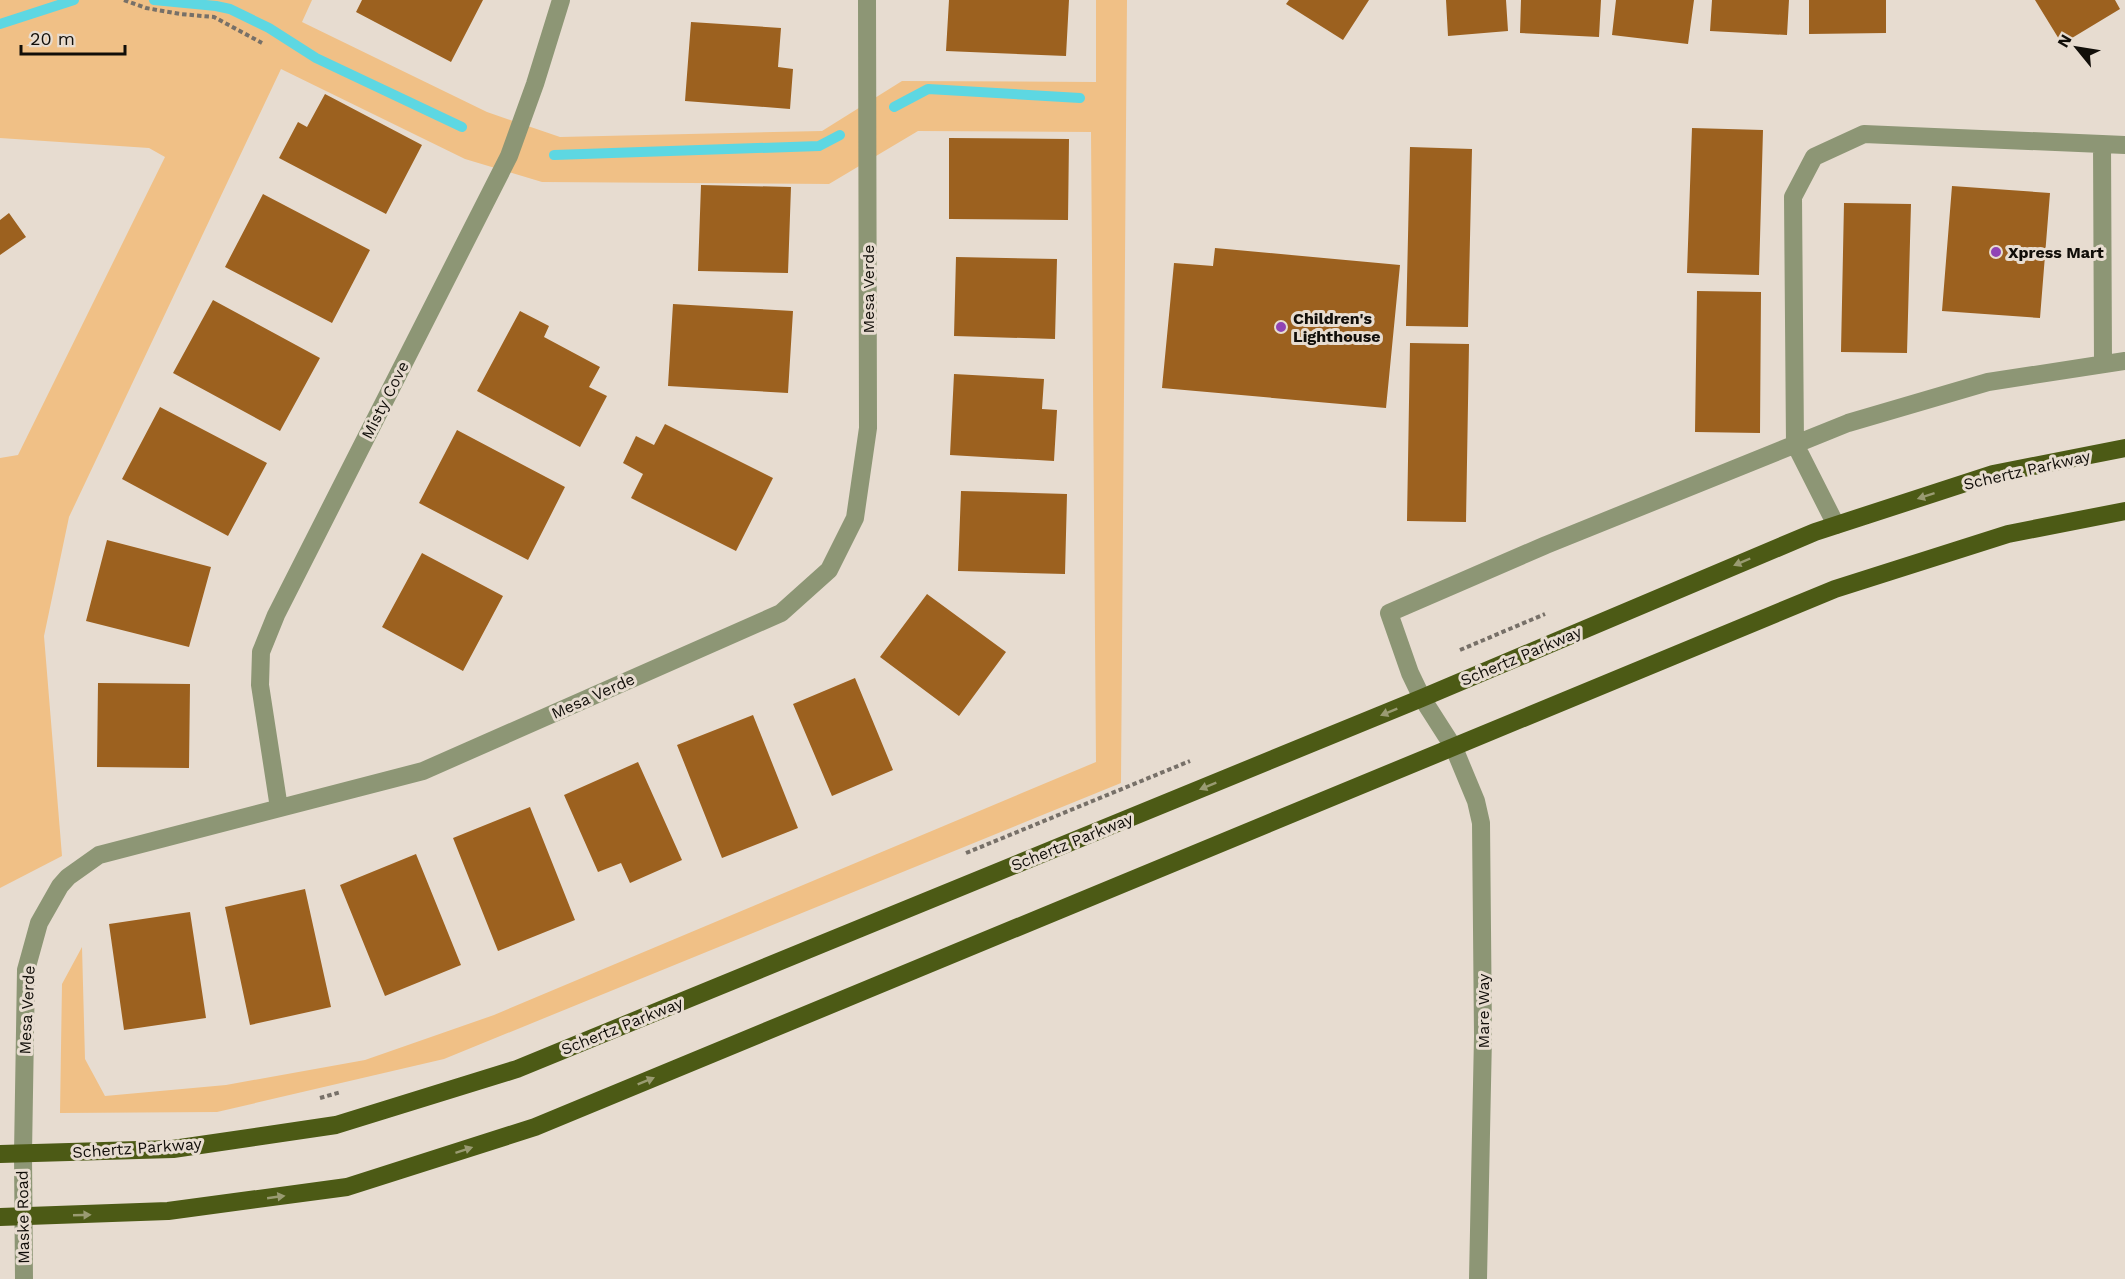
<svg xmlns="http://www.w3.org/2000/svg" width="2125" height="1279" font-family="'Work Sans',sans-serif">
<style>
.green{fill:#f0c086}
.lines{fill:none;stroke-linecap:round;stroke-linejoin:round}
.stream{stroke:#5dd7e2;stroke-width:10}
.building{fill:#9c611f}
.path{stroke:#777068;stroke-width:4;stroke-dasharray:4.5 3;stroke-linecap:butt}
.minor{stroke:#8d9675;stroke-width:18}
.major{stroke:#4c5a15;stroke-width:18}
.oneway{fill:#9a9b72}
.poi-dot{fill:#9044b5;stroke:#e7dcd0;stroke-width:2}
.labels{text-anchor:middle;dominant-baseline:central;stroke-width:6;stroke-linejoin:round;paint-order:stroke}
.poi-label{font-size:16px;font-weight:bold;fill:#110e09;stroke:#e7dcd0;text-anchor:start}
.street-label{font-size:16px;fill:#110e09;stroke:#e7dcd0}
</style>
<rect width="100%" height="100%" fill="#e7dcd0"/>
<!-- green -->
<path class="green" d="M0,0H312L302,22L487,112L560,137L822,131L902,81L1096,82V0H1127L1121,783L444,1059L217,1112L60,1113L62,984L82,947L85,1059L105,1096L226,1085L365,1060L494,1015L1096,762L1091,132L918,131L829,184L542,182L465,159L281,69L69,517L44,636L62,856L0,888V458L18,455L165,157L149,148L0,138Z"/>
<g class="lines">
<!-- stream -->
<path class="stream" d="M154,0L216,6L230,9L269,28L316,58L462,127
M0,24L74,0
M894,107L928,89L1080,98
M554,155L819,146L840,135"/>
</g>
<!-- building -->
<path class="building" d="M362,0H483L451,62L356,12Z
M949,0H1069L1066,56L946,51Z
M1289,0H1369L1343,40L1286,4Z
M1446,0H1506L1508,31L1448,36Z
M1521,0H1601L1599,37L1520,33Z
M1616,0H1694L1688,44L1612,35Z
M1712,0H1789L1787,35L1710,31Z
M1809,0H1886V33L1809,34Z
M2035,0H2115L2120,9L2062,44Z
M691,22L781,28L778,67L793,69L790,109L685,101Z
M325,94L422,145L386,214L279,158L298,122L307,127Z
M1692,128L1763,130L1759,275L1687,273Z
M949,138L1069,139L1068,220L949,219Z
M1410,147L1472,149L1468,327L1406,326Z
M701,185L791,187L788,273L698,271Z
M1952,186L2050,193L2040,318L1942,311Z
M263,194L370,250L332,323L225,267Z
M1844,203L1911,204L1907,353L1841,352Z
M9,213L26,237L0,255V220Z
M1215,248L1400,265L1386,408L1162,388L1174,263L1213,266Z
M956,257L1057,259L1055,339L954,336Z
M1697,291L1761,292L1760,433L1695,432Z
M213,300L320,358L280,431L173,373Z
M673,304L793,311L788,393L668,386Z
M520,311L549,326L544,337L600,367L589,387L607,396L580,447L477,391Z
M1410,343L1469,344L1466,522L1407,521Z
M954,374L1044,379L1042,409L1057,410L1054,461L950,455Z
M160,407L267,463L228,536L122,479Z
M665,424L773,478L736,551L631,498L643,474L623,463L636,436L654,445Z
M457,430L565,487L528,560L419,503Z
M961,491L1067,494L1065,574L958,571Z
M107,540L211,567L189,647L86,621Z
M422,553L503,596L463,671L382,627Z
M927,594L1006,652L959,716L880,657Z
M855,678L893,770L832,796L793,704Z
M98,683L190,684L189,768L97,767Z
M753,715L798,828L722,858L677,745Z
M638,762L682,860L630,883L621,863L598,872L564,795Z
M530,807L575,920L498,951L453,838Z
M416,854L461,965L385,996L340,885Z
M305,889L331,1007L250,1025L225,907Z
M190,912L206,1018L124,1030L109,924Z"/>
<g class="lines">
<!-- path -->
<path class="path" d="M124,0L146,8L180,14L214,17L262,43
M1460,650L1545,614
M966,853L1190,761
M320,1098L341,1092"/>
<!-- minor -->
<path class="minor" d="M2102,144L2125,145
M1836,525L1795,444L1793,197L1814,157L1864,134L2102,144L2103,364
M279,808L260,685L261,652L276,615L509,156L535,84L561,0
M24,1279L23,1154L26,970L39,923L60,886L68,877L99,855L423,771L781,613L829,570L855,518L868,428L867,0
M1478,1279L1483,1036L1481,823L1476,801L1454,748L1422,698L1410,673L1389,613L1546,545L1848,423L1988,382L2125,361"/>
<!-- major -->
<path class="major" d="M0,1154L173,1149L336,1125L517,1069L1422,698L1815,532L1993,474L2125,448
M0,1217L168,1211L347,1187L535,1127L1835,589L2008,534L2125,511"/>
</g>
<!-- one-way arrows -->
<defs><path id="oneway-solid" d="M-6-.8H1V-3.2L6.5 0L1 3.2V.8H-6Z" transform="scale(1.5)"/></defs>
<g class="oneway">
<use href="#oneway-solid" transform="translate(1926 496) rotate(162)"/>
<use href="#oneway-solid" transform="translate(1742 562) rotate(157)"/>
<use href="#oneway-solid" transform="translate(1389 712) rotate(158)"/>
<use href="#oneway-solid" transform="translate(1208 786) rotate(158)"/>
<use href="#oneway-solid" transform="translate(646 1081) rotate(-22)"/>
<use href="#oneway-solid" transform="translate(464 1150) rotate(-18)"/>
<use href="#oneway-solid" transform="translate(276 1197) rotate(-8)"/>
<use href="#oneway-solid" transform="translate(82 1215) rotate(-2)"/>
</g>
<!-- markers -->
<g class="poi-dot">
<circle cx="1996" cy="252" r="6"/>
<circle cx="1281" cy="327" r="6"/>
</g>
<g class="labels">
<!-- poi labels -->
<g class="poi-label">
<text x="2008" y="252">Xpress Mart</text>
<text x="1293" y="318">Children's<tspan x="1293" dy="18">Lighthouse</tspan></text>
</g>
<!-- street labels -->
<g class="street-label">
<text transform="translate(868 289) rotate(-90)">Mesa Verde</text>
<text transform="translate(385 400) rotate(-63)">Misty Cove</text>
<text transform="translate(2027 470) rotate(-13)">Schertz Parkway</text>
<text transform="translate(1521 656) rotate(-23)">Schertz Parkway</text>
<text transform="translate(593 696) rotate(-24)">Mesa Verde</text>
<text transform="translate(1072 842) rotate(-22)">Schertz Parkway</text>
<text transform="translate(27 1010) rotate(-87)">Mesa Verde</text>
<text transform="translate(1483 1011) rotate(-90)">Mare Way</text>
<text transform="translate(622 1026) rotate(-22)">Schertz Parkway</text>
<text transform="translate(137 1148) rotate(-4)">Schertz Parkway</text>
<text transform="translate(23 1217) rotate(-91)">Maske Road</text>
</g>
</g>
<!-- north arrow -->
<g transform="translate(2077 48) rotate(300)" stroke="#e7dcd0" stroke-width="4.5" paint-order="stroke">
<path d="M0-4.5L10 22L0 15L-10 22Z" fill="#110e09"/>
<text y="-9" font-size="16" font-weight="bold" text-anchor="middle" fill="#110e09">N</text>
</g>
<!-- scale -->
<path d="M21 45v9h104v-9" fill="none" stroke="#110e09" stroke-width="3"/>
<text x="30" y="45" font-size="18" fill="#110e09" stroke="#e7dcd0" stroke-width="4.5" paint-order="stroke">20 m</text>
</svg>
